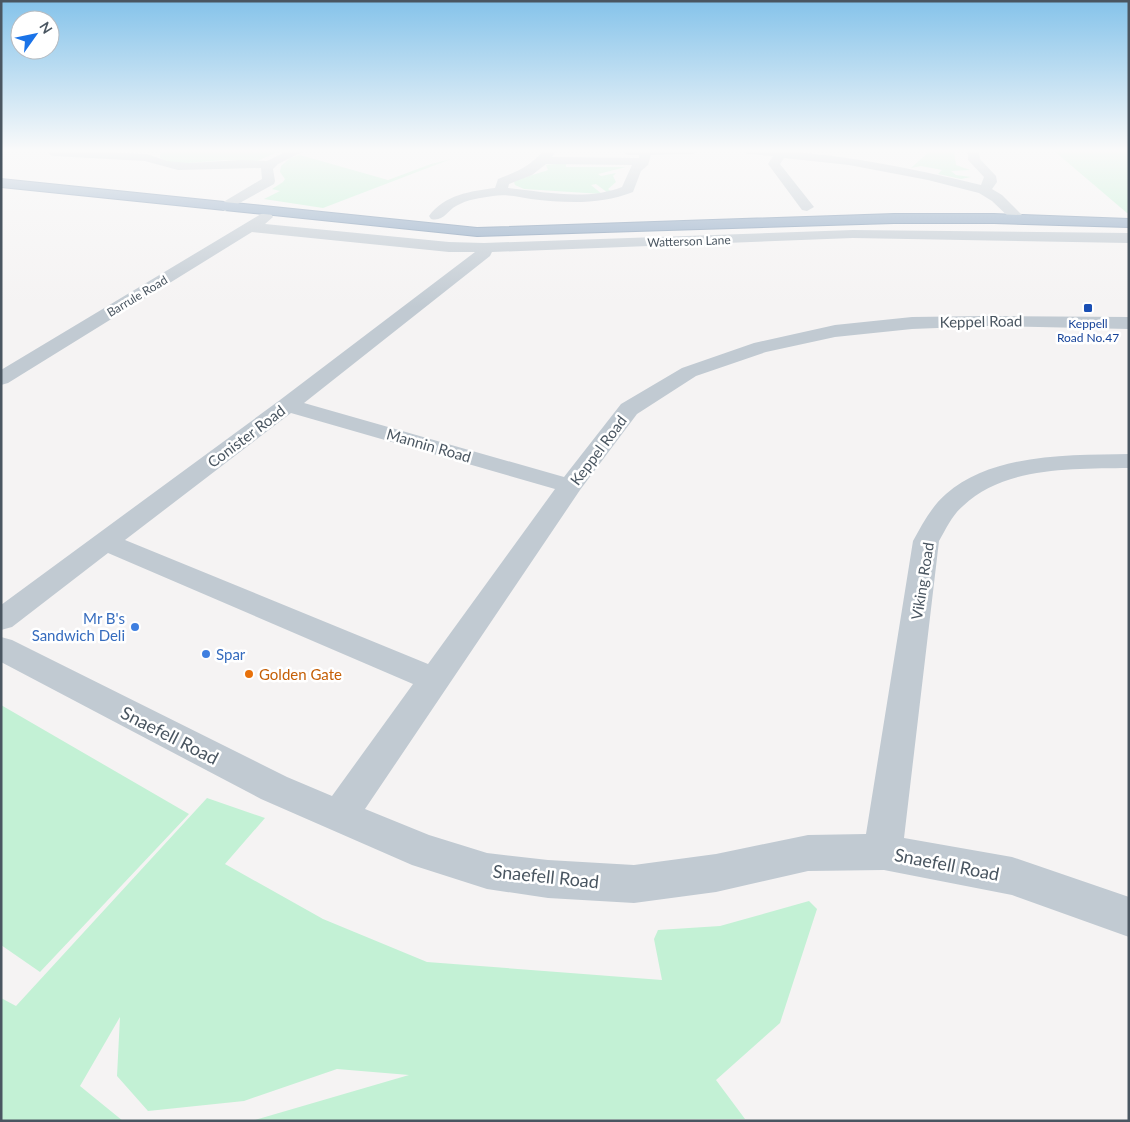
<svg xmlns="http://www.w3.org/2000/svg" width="1130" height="1122" font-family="Lato,sans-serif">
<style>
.green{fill:#c3f1d5}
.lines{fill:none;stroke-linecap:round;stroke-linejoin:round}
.highway-casing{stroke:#7690ad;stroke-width:2}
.minor{fill:#c1cad2;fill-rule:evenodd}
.highway{fill:#8ba5c1;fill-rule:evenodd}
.transit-dot{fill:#1a4fb4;stroke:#fff;stroke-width:2}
.shop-dot{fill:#3f7fe0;stroke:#fff;stroke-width:2}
.food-dot{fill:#e8710a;stroke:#fff;stroke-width:2}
.labels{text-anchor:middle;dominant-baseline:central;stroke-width:5;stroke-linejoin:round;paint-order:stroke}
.far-street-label{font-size:12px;fill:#4a5661;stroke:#fff}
.far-transit-label{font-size:12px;fill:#164399;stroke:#fff}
.street-label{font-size:15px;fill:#4a5661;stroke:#fff}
.shop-label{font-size:15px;fill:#366cbe;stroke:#fff;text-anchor:end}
.food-label{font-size:15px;fill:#c56008;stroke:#fff;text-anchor:start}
.near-street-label{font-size:18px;fill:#4a5661;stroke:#fff}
</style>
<rect width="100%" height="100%" fill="#f5f3f3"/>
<!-- green -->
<path class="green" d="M168,150H282L257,161L224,160L178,164L160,159V154Z
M931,150H954L956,165L970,170L951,171L956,175L971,177L961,179L938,174L942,170L921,166L911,168Z
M1053,150H1129V213H1127Z
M300,155L388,180L431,164L451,159L323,208L264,199L280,191L272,189L283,182L285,179L280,172L281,166L290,158Z
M566,163V167H626L598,174L601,176L616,173L613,176L616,182L608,189L612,192L608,193L596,184L591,185L602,194L524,189L515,185L514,182L517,180L548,170L546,165Z
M1,705L189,814L40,972L1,945Z
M207,798L265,818L225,864L323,919L427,962L662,980L654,939L658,930L720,926L809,901L817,909L780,1023L716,1080L745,1119L251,1121L409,1075L337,1069L244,1101L148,1111L117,1076L120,1017L80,1086L123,1121H1V998L16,1006Z"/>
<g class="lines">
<defs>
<path id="highway" d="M1,179L477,228L894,214H994L1129,219V227L994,223H894L477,236L1,187Z"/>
</defs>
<!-- highway casing -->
<use href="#highway" class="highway-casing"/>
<!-- minor -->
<path class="minor" d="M49,150L147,154L167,161L189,163L242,160L267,161L289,150H306L278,164L273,169L275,181L274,184L225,211L218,207L220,204L262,179L261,168L178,170L145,161L54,156L50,155Z
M544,150H557L552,157L639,158V155H628L622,151L699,150L693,154L651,155L648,165L641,171L633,192C600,205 566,203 531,199C518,197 506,194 493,196C480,198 468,199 456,206C447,211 443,222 431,219L429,216C444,195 471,191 495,188L498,179C519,171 530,166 544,150ZM546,164L632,165L622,187C587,201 545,192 508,188L509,184L532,175Z
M741,150C823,150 902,166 981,185L984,177L968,160V154L965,150H978L980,159L996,176L997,182L992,189L1002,195L1026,219L1024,222H1014L992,201L979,193L928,180L849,165L784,158L780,164L814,207L807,211L802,210L768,164L773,156L747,154Z
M266,213L271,214L273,217L265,224L449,242L484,243L853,230L1129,233V243L853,238L492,252L490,256L304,403L564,477L621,404L682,368L754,343L835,325L912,317L988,316L1129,317V329L988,326L912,329L835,337L766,352L696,376L637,414L580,490L365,809L429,835L487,853L548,860L634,865L716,854L808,835L866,834L913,541C922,525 931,507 946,494C993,453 1069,455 1129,454V468C1074,469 1005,466 963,506C952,515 946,529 939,541L904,838L1012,857L1129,897V937L1012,895L884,870L808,871L716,892L634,903L548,898L487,889L412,865L261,799L1,662V637L12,640L287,777L332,796L413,684L108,553L12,627L1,630V605L280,400L475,252H449L252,232L8,383L1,385V370L261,214ZM291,413L555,489L428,664L125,540Z"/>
<!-- highway -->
<use href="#highway" class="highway"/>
</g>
<!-- sky -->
<linearGradient id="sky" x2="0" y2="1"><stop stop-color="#85c3ea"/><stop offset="0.49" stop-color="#fafafa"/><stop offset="1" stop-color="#fafafa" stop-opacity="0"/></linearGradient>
<rect width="1130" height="307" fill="url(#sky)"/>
<!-- markers -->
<rect class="transit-dot" x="1083" y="303" width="10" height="10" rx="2.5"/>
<g class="shop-dot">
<circle cx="135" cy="627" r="5"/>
<circle cx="206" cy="654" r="5"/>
</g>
<circle class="food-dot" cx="249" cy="674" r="5"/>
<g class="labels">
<!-- far-street labels -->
<g class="far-street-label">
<text transform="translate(689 241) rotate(-2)">Watterson Lane</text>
<text transform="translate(137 296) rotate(-31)">Barrule Road</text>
</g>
<!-- far-transit labels -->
<g class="far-transit-label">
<text x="1088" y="323">Keppell<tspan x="1088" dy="14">Road No.47</tspan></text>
</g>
<!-- street labels -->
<g class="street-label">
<text transform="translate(981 321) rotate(-1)">Keppel Road</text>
<text transform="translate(246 436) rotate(-37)">Conister Road</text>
<text transform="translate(429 445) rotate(16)">Mannin Road</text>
<text transform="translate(598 450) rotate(-53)">Keppel Road</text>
<text transform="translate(922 581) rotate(-81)">Viking Road</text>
</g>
<!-- shop labels -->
<g class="shop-label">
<text x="125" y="618">Mr B's<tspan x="125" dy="17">Sandwich Deli</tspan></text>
<text x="216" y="654" text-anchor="start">Spar</text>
</g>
<!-- food labels -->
<g class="food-label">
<text x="259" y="674">Golden Gate</text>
</g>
<!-- near-street labels -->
<g class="near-street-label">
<text transform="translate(170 735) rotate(27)">Snaefell Road</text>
<text transform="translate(947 864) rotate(11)">Snaefell Road</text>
<text transform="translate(546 876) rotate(6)">Snaefell Road</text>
</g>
</g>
<!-- border -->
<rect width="1130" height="1122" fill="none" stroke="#4a5661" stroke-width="5"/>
<!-- north arrow -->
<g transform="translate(35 35) rotate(57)"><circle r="24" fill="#ffffff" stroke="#b7bbc0"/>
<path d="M0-4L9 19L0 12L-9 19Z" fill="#1a73e8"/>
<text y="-8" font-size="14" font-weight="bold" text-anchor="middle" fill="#4a5661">N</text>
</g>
</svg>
